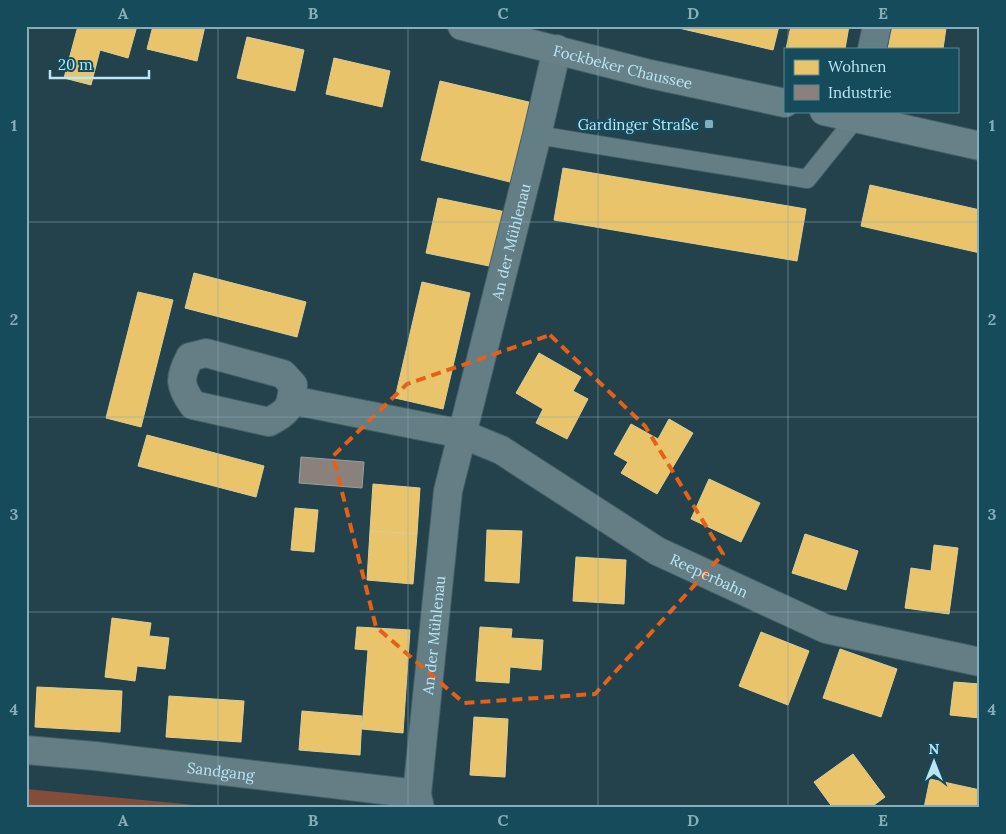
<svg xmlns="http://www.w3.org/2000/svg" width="1006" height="834" font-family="Lora,serif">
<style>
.green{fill:#834d3a}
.homes{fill:#e9c46a;stroke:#dbce94}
.industry{fill:#8a817c;stroke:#989fa0}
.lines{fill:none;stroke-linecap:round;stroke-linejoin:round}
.service-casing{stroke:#425e66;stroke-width:20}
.minor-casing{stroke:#425e66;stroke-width:30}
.primary-casing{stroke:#425e66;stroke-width:30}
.service{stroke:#647e86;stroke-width:18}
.minor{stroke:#647e86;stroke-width:28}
.primary{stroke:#678188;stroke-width:28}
.marked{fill:none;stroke:#e66018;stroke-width:4;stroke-dasharray:10 6;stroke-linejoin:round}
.grid{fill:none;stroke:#86adba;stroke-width:1;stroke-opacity:0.55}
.poi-dot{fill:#86adba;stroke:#154b5a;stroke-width:2}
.labels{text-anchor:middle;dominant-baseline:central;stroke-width:5;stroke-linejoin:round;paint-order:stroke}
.street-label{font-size:15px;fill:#bae6f5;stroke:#154b5a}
.poi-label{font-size:15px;fill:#bae6f5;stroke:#154b5a;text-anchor:end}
.neatline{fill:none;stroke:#86adba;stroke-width:2}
.grid-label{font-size:16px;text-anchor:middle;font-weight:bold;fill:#86adba}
</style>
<rect width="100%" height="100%" fill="#24424b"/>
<!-- green -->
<path class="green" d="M26,789L195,805L193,808H26Z"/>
<!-- homes -->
<path class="homes" d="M78,26H137L128,58L100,50L91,85L64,78Z
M153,26H205L197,61L147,49Z
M670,26H779L773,50Z
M791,26H849L845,49H786Z
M892,26H934L946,28L943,49H888Z
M247,37L304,50L295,91L237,78Z
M334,58L390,71L382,107L326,94Z
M440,81L537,104L518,184L421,160Z
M563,168L806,209L797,261L554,220Z
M870,185L980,210V253L861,226Z
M438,198L506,212L494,267L426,253Z
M194,273L306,302L297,337L185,308Z
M422,282L470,293L443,409L395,398Z
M138,292L173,300L141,427L106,418Z
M539,353L581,377L573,391L588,399L567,439L536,423L543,409L516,393Z
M669,419L693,433L657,494L621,473L628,462L614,454L631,424L658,439Z
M147,435L264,466L256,497L138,466Z
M709,479L760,503L741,542L691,519Z
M373,484L420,488L417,534L370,531Z
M295,508L318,510L314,552L291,550Z
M487,530L522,531L519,583L485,581Z
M370,531L417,534L413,584L367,580Z
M805,534L858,551L846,590L792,573Z
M934,545L958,548L949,614L905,608L911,568L931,571Z
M576,557L626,560L624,604L573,601Z
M112,618L151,623L149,636L169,638L165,669L137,666L135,681L105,677Z
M357,627L410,630L403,733L362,729L368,650L355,649Z
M480,627L512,629L511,638L543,640L541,670L510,667L509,683L476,681Z
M761,632L809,651L788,705L739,686Z
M840,649L897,669L881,717L823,698Z
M954,682L980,684V718L950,715Z
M37,687L122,691L120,732L35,727Z
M169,696L244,701L241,742L166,737Z
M302,711L362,716L360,755L299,750Z
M474,717L508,719L505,777L470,775Z
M853,754L885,797L870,808H833L814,782Z
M930,779L980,790V808H924Z"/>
<!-- industry -->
<path class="industry" d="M301,457L364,462L362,488L299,483Z"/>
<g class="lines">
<defs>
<path id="service" d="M537,135L807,179L856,118"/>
<g id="minor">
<path d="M872,49L877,26"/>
<path d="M206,353L283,374L293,385C291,408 289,411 269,422L193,405C179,385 179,378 190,357Z"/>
<path id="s1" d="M291,400L462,434L501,450L657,551L826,629L980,662"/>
<path id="s2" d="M26,750L95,756L417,794"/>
<path id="s3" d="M420,808L417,794L448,491L537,135L557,49"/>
</g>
<g id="primary">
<path id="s4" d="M462,26L650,74L785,103"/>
<path d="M824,111L980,146"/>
</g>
</defs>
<!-- service casing -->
<use href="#service" class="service-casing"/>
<!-- minor casing -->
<use href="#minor" class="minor-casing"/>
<!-- primary casing -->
<use href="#primary" class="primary-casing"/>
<!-- service -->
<use href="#service" class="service"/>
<!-- minor -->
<use href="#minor" class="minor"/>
<!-- primary -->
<use href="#primary" class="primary"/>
</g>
<!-- marked area -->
<path class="marked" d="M550,335L645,426L723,554L595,694L464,703L376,627L333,456L407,384Z"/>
<!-- grid -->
<path class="grid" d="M218,26V808M408,26V808M598,26V808M788,26V49M788,111V808M26,222H980M26,417H980M26,612H980"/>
<!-- markers -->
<rect class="poi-dot" x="704" y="119" width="10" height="10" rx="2.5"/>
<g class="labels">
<!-- street labels -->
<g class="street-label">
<text stroke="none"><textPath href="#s4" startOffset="166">Fockbeker Chaussee</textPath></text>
<text stroke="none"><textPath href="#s3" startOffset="576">An der Mühlenau</textPath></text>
<text stroke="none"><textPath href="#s1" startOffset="460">Reeperbahn</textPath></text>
<text stroke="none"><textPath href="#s3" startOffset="174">An der Mühlenau</textPath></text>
<text stroke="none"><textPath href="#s2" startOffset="196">Sandgang</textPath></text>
</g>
<!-- poi labels -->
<g class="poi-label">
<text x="699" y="124">Gardinger Straße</text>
</g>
</g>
<!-- border -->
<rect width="1006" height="834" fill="none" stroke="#154b5a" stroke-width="55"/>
<!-- legend -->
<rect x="784" y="48" width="175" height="65" fill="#154b5a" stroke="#578998"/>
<rect x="794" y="60" width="25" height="15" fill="#e9c46a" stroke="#578998"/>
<text x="828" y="72" font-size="15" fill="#bae6f5">Wohnen</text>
<rect x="794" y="85" width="25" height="15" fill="#8a817c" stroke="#578998"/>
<text x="828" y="98" font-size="15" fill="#bae6f5">Industrie</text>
<!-- north arrow -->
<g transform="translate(934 762)" stroke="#154b5a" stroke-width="4" paint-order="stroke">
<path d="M0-4L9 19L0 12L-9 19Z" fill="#bae6f5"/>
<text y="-8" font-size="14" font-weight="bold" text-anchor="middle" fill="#bae6f5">N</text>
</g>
<!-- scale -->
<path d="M50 70v8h99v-8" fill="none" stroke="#bae6f5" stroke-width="2.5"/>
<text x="58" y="70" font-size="15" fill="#bae6f5" stroke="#154b5a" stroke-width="4" paint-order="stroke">20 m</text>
<rect x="28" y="28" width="950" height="778" class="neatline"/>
<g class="grid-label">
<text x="123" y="19">A</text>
<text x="313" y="19">B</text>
<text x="503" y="19">C</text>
<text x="693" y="19">D</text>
<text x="883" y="19">E</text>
<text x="14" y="131">1</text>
<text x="992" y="131">1</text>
<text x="14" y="325">2</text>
<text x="992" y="325">2</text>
<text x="14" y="520">3</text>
<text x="992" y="520">3</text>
<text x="14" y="715">4</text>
<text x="992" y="715">4</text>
<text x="123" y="826">A</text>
<text x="313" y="826">B</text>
<text x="503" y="826">C</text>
<text x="693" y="826">D</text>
<text x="883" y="826">E</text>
</g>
</svg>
